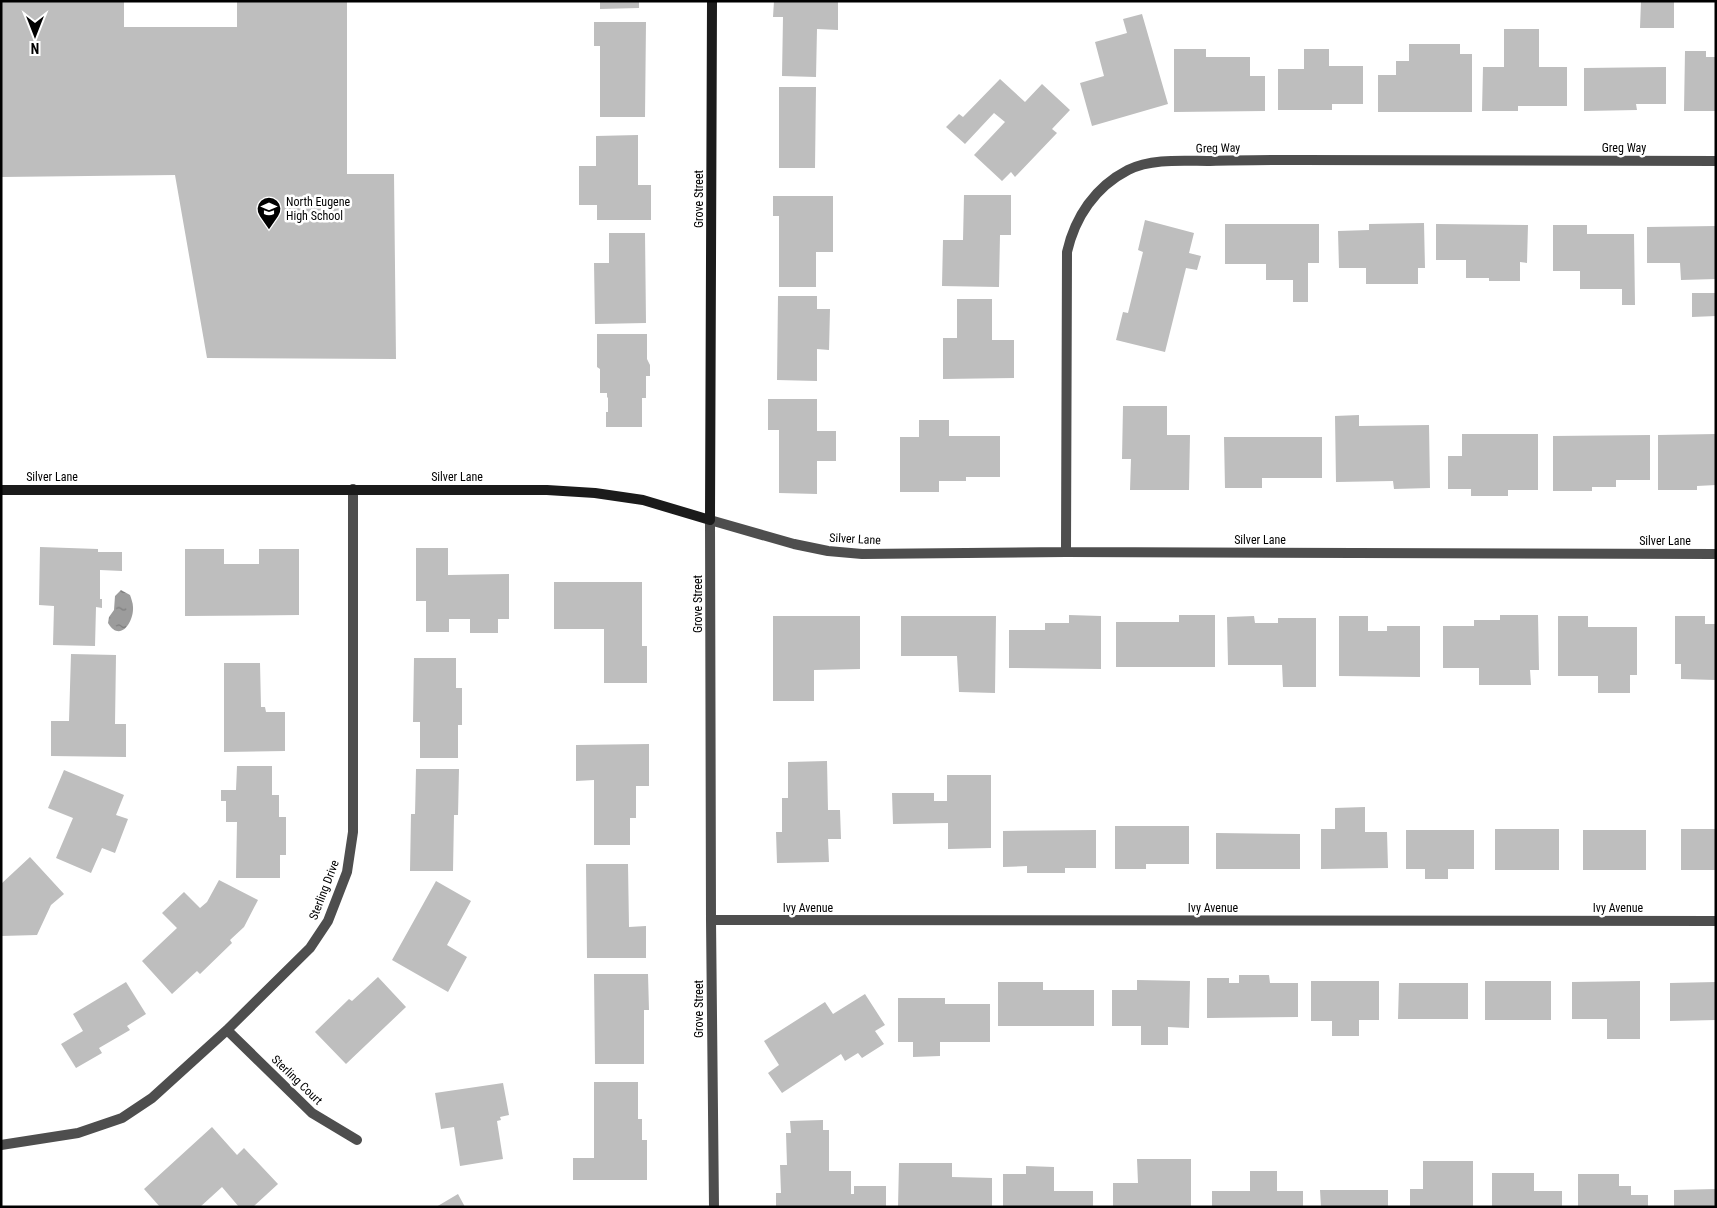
<svg xmlns="http://www.w3.org/2000/svg" width="1717" height="1208" font-family="'Roboto Condensed',sans-serif">
<style>
.water{fill:url(#water-ripples)}
.building{fill:#bebebe}
.lines{fill:none;stroke-linecap:round;stroke-linejoin:round}
.street{stroke:#4e4e4e;stroke-width:10}
.secondary{stroke:#1b1b1b;stroke-width:10}
.labels{text-anchor:middle;dominant-baseline:central;stroke-width:5;stroke-linejoin:round;paint-order:stroke}
.street-label{font-size:12px;fill:#000;stroke:#fff}
.poi-label{font-size:12px;fill:#000;stroke:#fff;text-anchor:start}
</style>
<defs>
<pattern id="water-ripples" width="26" height="14" patternUnits="userSpaceOnUse" patternTransform="scale(1.25)"><rect width="26" height="14" fill="#9c9c9c"/><path d="M2 4q2-2 4 0t4 0M15 11q2-2 4 0t4 0" fill="none" stroke="#7d7d7d"/></pattern>
</defs>
<rect width="100%" height="100%" fill="#fff"/>
<!-- water -->
<path class="water" d="M121,590L130,595C131,598 133,603 133,607C134,622 120,643 108,623L109,617L114,610L115,596Z"/>
<!-- building -->
<path class="building" d="M1,1H124V27H237V1H347V174H394L396,359L207,358L175,175L1,177Z
M600,1H639V8L600,9Z
M774,1H838V30L817,29L816,77L782,76L783,17H773Z
M1641,1H1674V28H1640Z
M1142,14L1168,104L1092,126L1080,83L1104,76L1095,42L1127,33L1123,19Z
M594,22H646L645,117H600V46H594Z
M1504,29H1539V67H1567V106H1518V111H1482L1483,67H1504Z
M1409,44H1460V54H1472V112H1378V75H1396V61H1409Z
M1174,49H1206V57H1250V76H1265V111L1174,112Z
M1304,49H1329V66H1363V104H1332V110H1278V69H1304Z
M1685,51H1706V57H1716V111H1684Z
M1666,67V104H1636L1637,110L1584,111V68Z
M1000,79L1025,102L1042,84L1070,110L1052,129L1057,133L1015,177L1011,172L1002,181L974,155L1005,122L994,113L965,144L946,127L959,114L963,117Z
M779,87H816L815,168H779Z
M638,135V185H651V220H597V205H579V166H596V136Z
M964,195H1011V235H1000L999,287L942,286L943,240H963Z
M773,196H833V252H816V287H779V216H773Z
M1145,220L1194,233L1189,253L1201,256L1197,270L1186,268L1165,352L1116,340L1123,312L1128,313L1143,252L1138,250Z
M1424,223L1425,268H1418V284H1366V268H1339L1338,231L1369,230V224Z
M1225,224H1319V263H1308V302H1293V280H1266V264H1225Z
M1436,224L1528,225L1527,263L1520,262V281H1489V278H1466V260H1436Z
M1553,225H1587V234H1634L1635,305H1622V289H1580V271H1553Z
M1716,226V279L1681,280L1680,263H1647V227Z
M609,233H645L646,323L595,324L594,263H609Z
M1692,293H1716V316L1692,317Z
M778,296H817V309H830L829,350L817,349V381L777,380Z
M957,299H992V340H1014V378L943,379V338H957Z
M597,334H647V359L650,365V376H646V398H642V427H606V412H608V398L607,397V393H600V369L597,367Z
M768,399H817V431H836V461H817V494L779,493V430H768Z
M1123,406H1167V435H1190L1189,490H1130L1131,459H1122Z
M1359,415V426L1429,425L1430,488L1394,489L1393,481L1336,482L1335,416Z
M919,420H949V436H1000V477H966V481H939V492H900V437H919Z
M1462,434H1538V490H1508V496H1471V489H1448V456H1462Z
M1716,434V485L1697,486V490H1658V435Z
M1650,435V480H1616V487H1592V491H1553V436Z
M1224,437H1322V478H1262V488H1225Z
M40,547L98,549V552H122V571L100,570V599H102V608L96,607L95,646L53,645L54,606L39,605Z
M416,548H448V575L509,574V619H498V633H470V619H449V632H426V601H416Z
M185,549H224V564H259V549H299V615L185,616Z
M554,582H642V646H647V683H604V629H554Z
M1069,615L1101,616V669L1009,668V630H1045V623H1069Z
M1179,615H1215V667H1116V622H1179Z
M1500,615H1538L1539,670H1530L1531,685H1479V668H1443V626H1474V620H1500Z
M773,616H860V669L814,670V701H773Z
M901,616H996L995,693L959,692L957,656H901Z
M1254,616L1255,623H1278V618H1316V687H1283L1282,665H1228L1227,617Z
M1339,616H1368V631H1387V626H1420V677L1339,676Z
M1558,616H1588V627H1637V675H1630V693H1598V676H1558Z
M1675,616H1705V624H1716V680L1681,679V664H1675Z
M71,654L116,655L115,724H126V757L51,756V721H69Z
M414,658H456V688H462V725H458V758H420V722H413Z
M224,663H260L261,707H265L266,712H285V751L224,752Z
M649,744V786H636V818H630V845H594V780L576,781V745Z
M827,761L828,810H840L841,839H828L829,862L777,863L776,832H782V798H788V762Z
M237,766H272V795H279V817H286V855H280V878H236L237,822H226V801H221V790H236Z
M416,769H459L458,815H454L453,871H410L411,814H415Z
M64,770L124,795L116,815L128,819L115,853L102,848L91,873L56,858L73,818L48,808Z
M947,775H991V848L948,849V823L893,824L892,793H934V801H947Z
M1365,807V832H1387L1388,868L1321,869V829H1335V808Z
M1115,826H1189V864H1146V869H1115Z
M1495,829H1559V870H1495Z
M1681,829H1716V870H1681Z
M1096,830V868H1065V873H1027V866L1003,867V831Z
M1406,830H1474V869H1448V879H1425V869H1406Z
M1583,830H1646V870H1583Z
M1216,833L1300,834V869H1216Z
M30,857L64,894L51,905L37,935L1,936V884Z
M586,864H628L629,927L646,926V958H587Z
M219,880L258,900L244,927L230,940L232,943L200,974L197,971L172,994L142,961L177,928L162,913L184,892L200,908L207,902Z
M436,881L471,901L447,945L467,957L448,992L392,960Z
M594,974H648L649,1010H644V1064H595Z
M1239,975H1269L1270,983H1298V1017L1207,1018V978H1229V983H1239Z
M378,977L406,1007L346,1064L315,1032L349,999L352,1001Z
M1137,980L1190,981L1189,1028L1168,1027V1045H1141V1026H1112V990H1137Z
M1311,981H1379V1020H1359V1036H1332V1021H1311Z
M1485,981H1551V1020H1485Z
M1640,981V1039H1607V1019H1572V982Z
M126,982L146,1014L127,1026L130,1030L99,1048L102,1053L76,1068L61,1044L83,1031L73,1014Z
M998,982H1043V990H1094V1026H998Z
M1716,982V1020L1670,1021V983Z
M1399,983H1468V1019H1398Z
M865,994L885,1025L875,1031L884,1044L862,1058L858,1053L845,1061L841,1054L782,1093L768,1073L779,1065L764,1041L825,1002L833,1014Z
M898,998H945V1004H990V1042H940V1056L913,1057V1042H898Z
M594,1082H638V1119H642V1140H647V1180H573V1158H594Z
M503,1083L509,1115L500,1117L501,1120L497,1121L503,1159L460,1166L454,1127L441,1129L435,1093Z
M823,1120V1130H829V1171H851V1194H854V1186H886V1207H776V1193H781L780,1165H787L786,1133H791L790,1121Z
M212,1127L237,1155L244,1148L278,1184L253,1207H239L222,1187L200,1207H160L144,1189Z
M1137,1159H1191V1207H1113V1183H1138Z
M1423,1161H1473V1207H1410V1189H1423Z
M899,1163H952V1177L992,1178V1207H898Z
M1026,1166L1054,1167V1191H1093V1207H1003V1174H1026Z
M1250,1171H1277V1191H1303V1207H1212V1191H1250Z
M1492,1173H1534V1191H1562V1207H1492Z
M1578,1174H1619V1186H1631V1195H1648V1207H1578Z
M1716,1189V1207H1674V1190Z
M1320,1190H1388V1207H1321Z
M458,1194L465,1207H436Z"/>
<g class="lines">
<!-- street -->
<path class="street" d="M1066,552L1067,252C1075,217 1095,187 1128,170C1152,158 1184,161 1210,161C1240,160 1270,160 1301,160C1439,160 1577,161 1716,161
M711,920L1716,921
M227,1030L312,1113L357,1140
M1,1145L78,1133L122,1118L152,1098L227,1030L310,948L328,921L347,872L353,832V489
M714,1207L711,920L710,520L794,544L828,551L862,554L1066,552L1716,554"/>
<!-- secondary -->
<path class="secondary" d="M1,490H547L595,493L643,500L710,520L712,1"/>
</g>
<!-- icons -->
<defs>
<symbol id="school-pin" viewBox="-11 -11 22 30"><path d="M0 17L-7.5 6A9.5 9.5 0 1 1 7.5 6Z" fill="#000" stroke="#fff"/><path d="M0-5L7-2L0 1L-7-2ZM-4 1L0 2.5L4 1V4Q0 6-4 4Z" fill="#fff"/></symbol>
</defs>
<g fill-rule="evenodd">
<use href="#school-pin" x="255" y="195" width="28" height="38"/>
</g>
<g class="labels">
<!-- street labels -->
<g class="street-label">
<text transform="translate(1218 148) rotate(-1)">Greg Way</text>
<text x="1624" y="148">Greg Way</text>
<text transform="translate(699 199) rotate(-90)">Grove Street</text>
<text x="52" y="477">Silver Lane</text>
<text x="457" y="477">Silver Lane</text>
<text transform="translate(855 539) rotate(3)">Silver Lane</text>
<text x="1260" y="540">Silver Lane</text>
<text x="1665" y="541">Silver Lane</text>
<text transform="translate(698 604) rotate(-90)">Grove Street</text>
<text transform="translate(324 890) rotate(-69)">Sterling Drive</text>
<text x="808" y="908">Ivy Avenue</text>
<text x="1213" y="908">Ivy Avenue</text>
<text x="1618" y="908">Ivy Avenue</text>
<text transform="translate(699 1009) rotate(-90)">Grove Street</text>
<text transform="translate(297 1080) rotate(44)">Sterling Court</text>
</g>
<!-- poi labels -->
<g class="poi-label">
<text x="286" y="202">North Eugene<tspan x="286" dy="14">High School</tspan></text>
</g>
</g>
<!-- border -->
<rect width="1717" height="1208" fill="none" stroke="#000000" stroke-width="5"/>
<!-- north arrow -->
<g transform="translate(35 35) rotate(180)" stroke="#ffffff" stroke-width="4" paint-order="stroke">
<path d="M0-4L9 19L0 12L-9 19Z" fill="#000000"/>
<text y="-8" font-size="14" font-weight="bold" text-anchor="middle" fill="#000000">N</text>
</g>
</svg>
